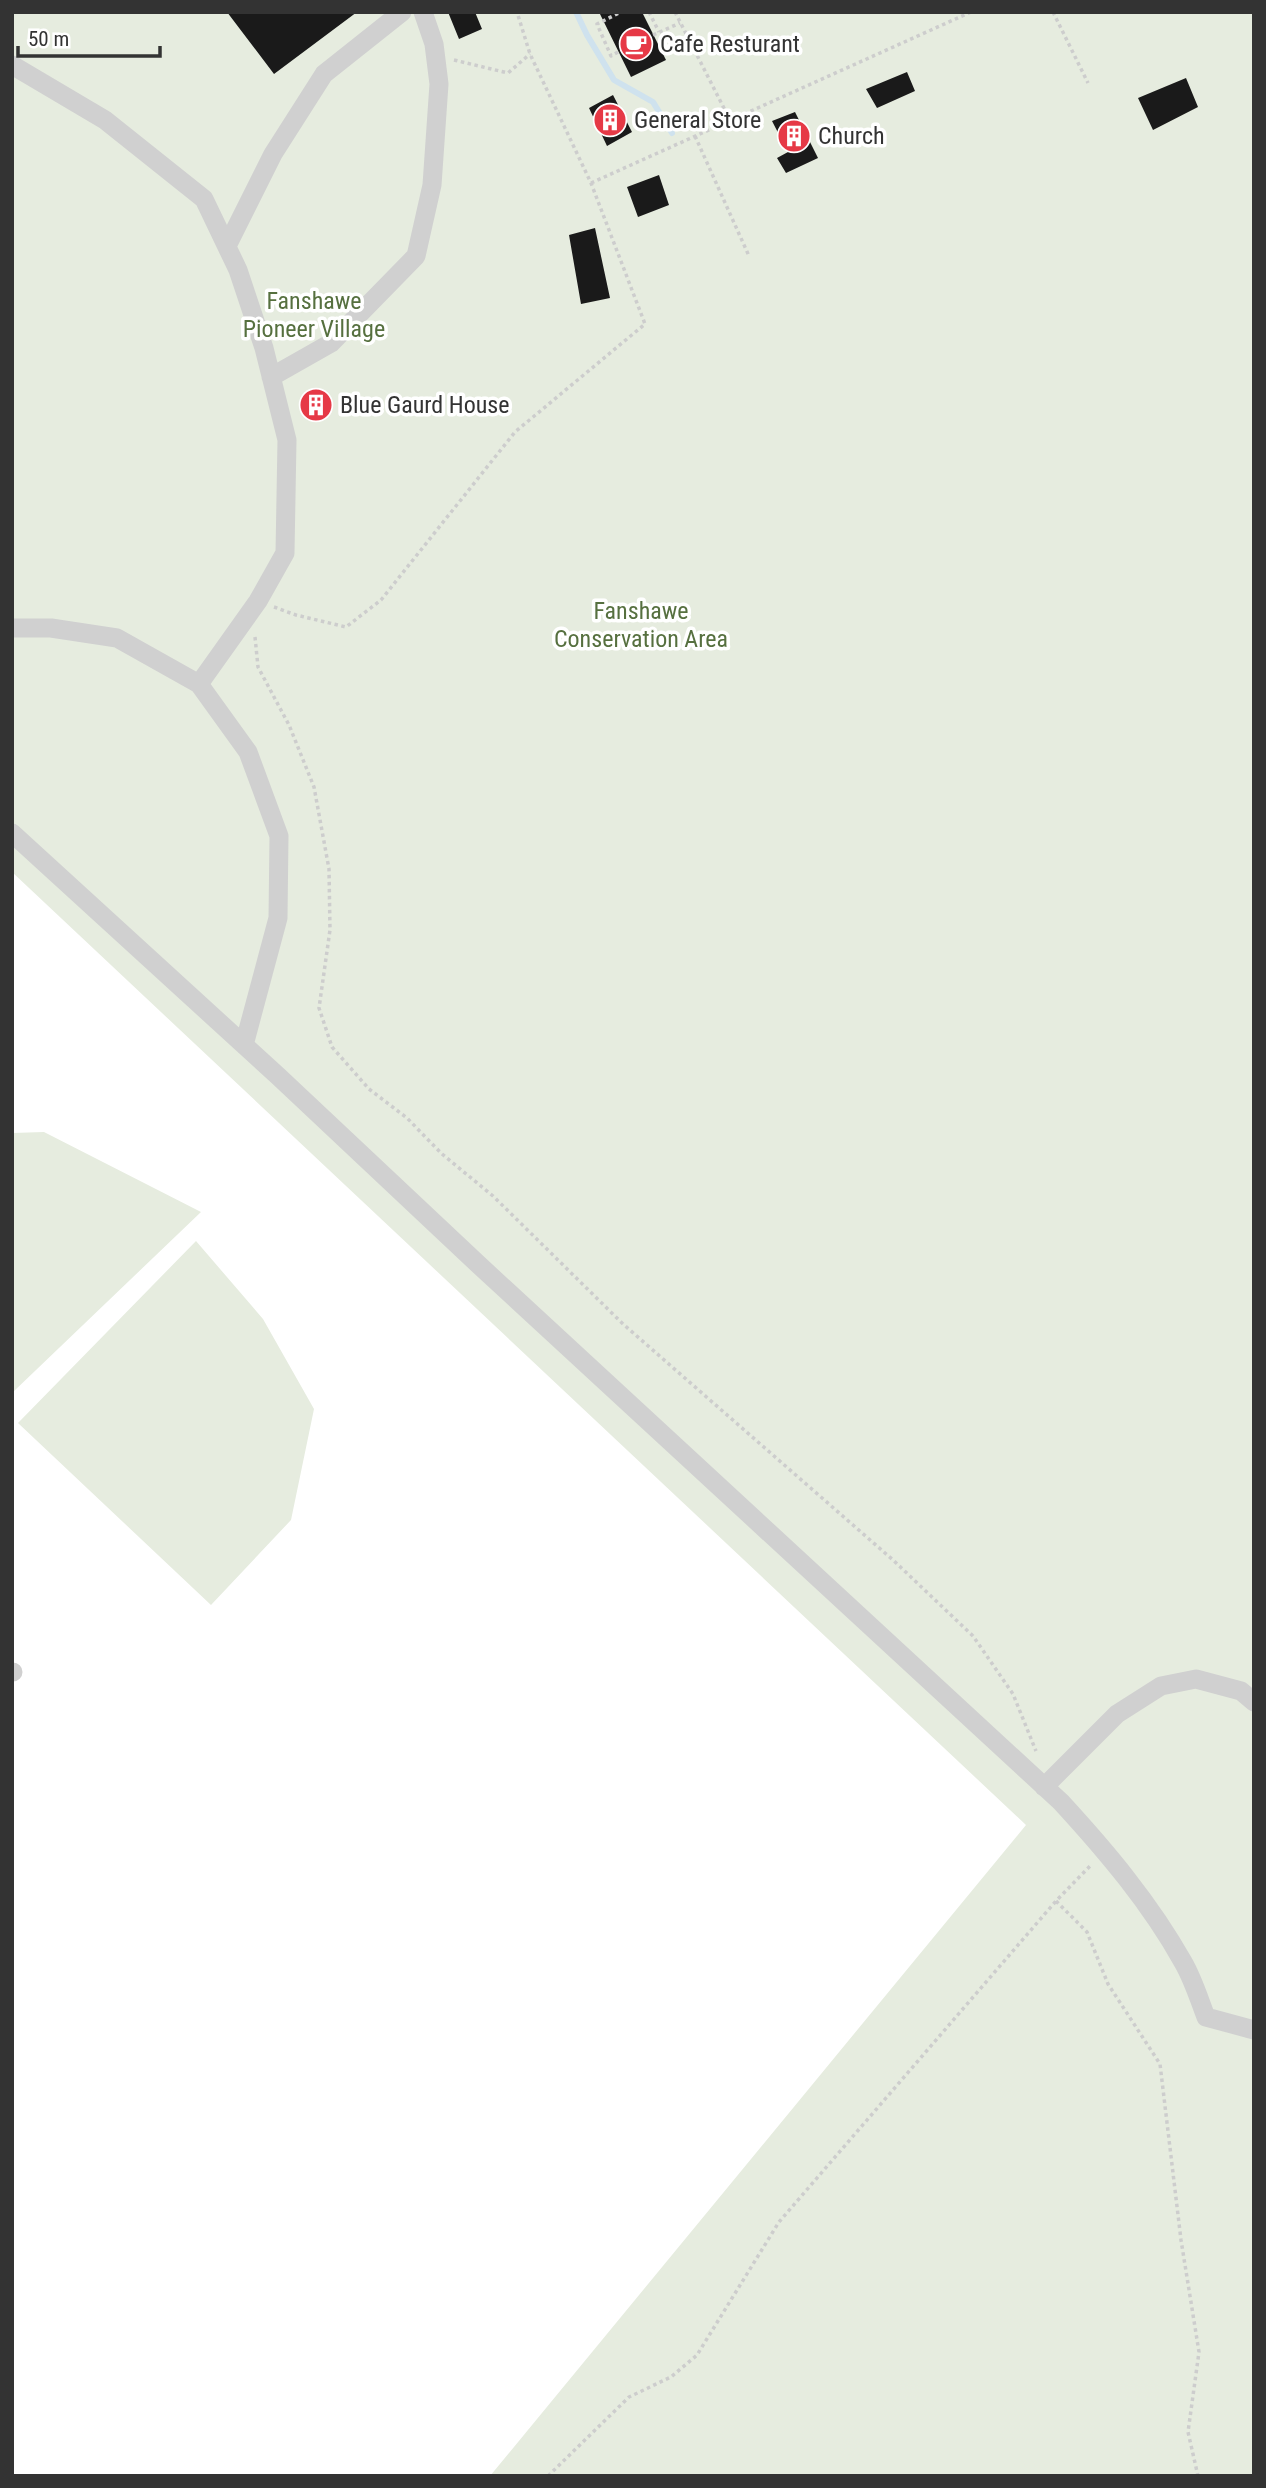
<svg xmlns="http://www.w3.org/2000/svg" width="1266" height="2488" font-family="'Roboto Condensed',sans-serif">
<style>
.green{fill:#e6ecdf}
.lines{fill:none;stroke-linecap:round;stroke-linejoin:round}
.stream{stroke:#cfe2ee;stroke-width:6}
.building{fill:#1a1a1a}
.path{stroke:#cdcdcd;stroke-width:3.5;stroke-dasharray:3.5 3.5;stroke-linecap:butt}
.minor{stroke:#d0d0d0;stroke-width:19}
.labels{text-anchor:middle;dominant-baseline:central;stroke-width:7;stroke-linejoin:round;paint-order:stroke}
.poi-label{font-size:24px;fill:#333;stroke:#fff;text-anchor:start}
.park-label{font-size:24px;fill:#56703f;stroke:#fff}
</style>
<rect width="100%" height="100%" fill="#fff"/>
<!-- green -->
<path class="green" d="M12,12H1254V2476H490L1026,1825L12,872Z
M44,1132L201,1212L12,1393V1133Z
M196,1241L263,1319L314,1409L291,1520L211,1605L18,1423Z"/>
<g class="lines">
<!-- stream -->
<path class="stream" d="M576,12L587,35L614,80L653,102L672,133"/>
</g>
<!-- building -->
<path class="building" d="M227,12H357L274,74Z
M448,12H475L482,29L459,39Z
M599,12H642L666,60L631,77Z
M907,72L915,91L877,108L866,89Z
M1186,78L1198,107L1153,130L1138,98Z
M613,95L632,132L607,146L589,108Z
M795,112L818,158L786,173L777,158L788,152L772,121Z
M659,175L669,205L638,217L627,187Z
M595,228L610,298L581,304L569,235Z
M322,390L329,412L308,418L303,398Z"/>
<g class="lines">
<!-- path -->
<path class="path" d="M649,12L659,32
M675,12L730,120
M1053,12L1088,83
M653,35L680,23
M618,52L611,56L597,24L621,12
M454,60L508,73L530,54
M695,136L749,256
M591,183L971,12
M274,607L296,615L346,627L381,600L515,432L645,324L591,183L530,54L517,12
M255,637L258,667L289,725L314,787L329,869L330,930L319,1008L332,1047L369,1089L407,1118L442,1154L493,1196L623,1324L893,1560L973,1636L1013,1694L1036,1751
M1056,1901L1087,1932L1108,1984L1160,2064L1181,2240L1199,2352L1188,2432L1198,2476
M548,2476L629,2397L671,2377L697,2355L779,2222L1056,1901L1091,1865"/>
<!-- minor -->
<path class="minor" d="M12,65L105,120L204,199L238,270L264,348L287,440L285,553L258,601L199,684
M227,246L273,154L324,74L402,12
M271,377L331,343L416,256L432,185L439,84L434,44L423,12
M12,628H51L117,638L199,684L248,752L279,836L278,918L244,1045
M12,833L278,1076L479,1265L1061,1802C1106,1851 1150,1903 1183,1962C1193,1979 1199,1999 1206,2017L1254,2030
M12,1672H13
M1044,1787L1117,1714L1161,1686L1196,1679L1241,1691L1254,1702"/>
</g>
<!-- icons -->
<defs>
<symbol id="cafe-disc" viewBox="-11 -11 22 22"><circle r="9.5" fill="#e63946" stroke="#fff"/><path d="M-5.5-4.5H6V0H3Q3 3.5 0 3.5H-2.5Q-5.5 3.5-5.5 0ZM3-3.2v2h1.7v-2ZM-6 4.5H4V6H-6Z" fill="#fff"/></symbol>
<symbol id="building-disc" viewBox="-11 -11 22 22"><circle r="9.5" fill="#e63946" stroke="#fff"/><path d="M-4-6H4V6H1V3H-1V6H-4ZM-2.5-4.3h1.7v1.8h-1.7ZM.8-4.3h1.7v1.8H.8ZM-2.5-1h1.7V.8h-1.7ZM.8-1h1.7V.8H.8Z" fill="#fff"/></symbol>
</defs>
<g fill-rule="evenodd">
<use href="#cafe-disc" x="617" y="25" width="38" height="38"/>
<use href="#building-disc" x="591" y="101" width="38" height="38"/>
<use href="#building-disc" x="775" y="117" width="38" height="38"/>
<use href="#building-disc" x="297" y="386" width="38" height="38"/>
</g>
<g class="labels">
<!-- poi labels -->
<g class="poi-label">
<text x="660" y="44">Cafe Resturant</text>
<text x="634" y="120">General Store</text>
<text x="818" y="136">Church</text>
<text x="340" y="405">Blue Gaurd House</text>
</g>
<!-- park labels -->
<g class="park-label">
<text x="314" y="301">Fanshawe<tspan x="314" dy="28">Pioneer Village</tspan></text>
<text x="641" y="611">Fanshawe<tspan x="641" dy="28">Conservation Area</tspan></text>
</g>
</g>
<!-- border -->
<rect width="1266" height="2488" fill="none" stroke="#333333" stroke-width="28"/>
<!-- scale -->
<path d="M18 46v10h142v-10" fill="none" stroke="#333333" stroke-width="3.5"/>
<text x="28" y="46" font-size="21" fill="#333333" stroke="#ffffff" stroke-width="5" paint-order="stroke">50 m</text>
</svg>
